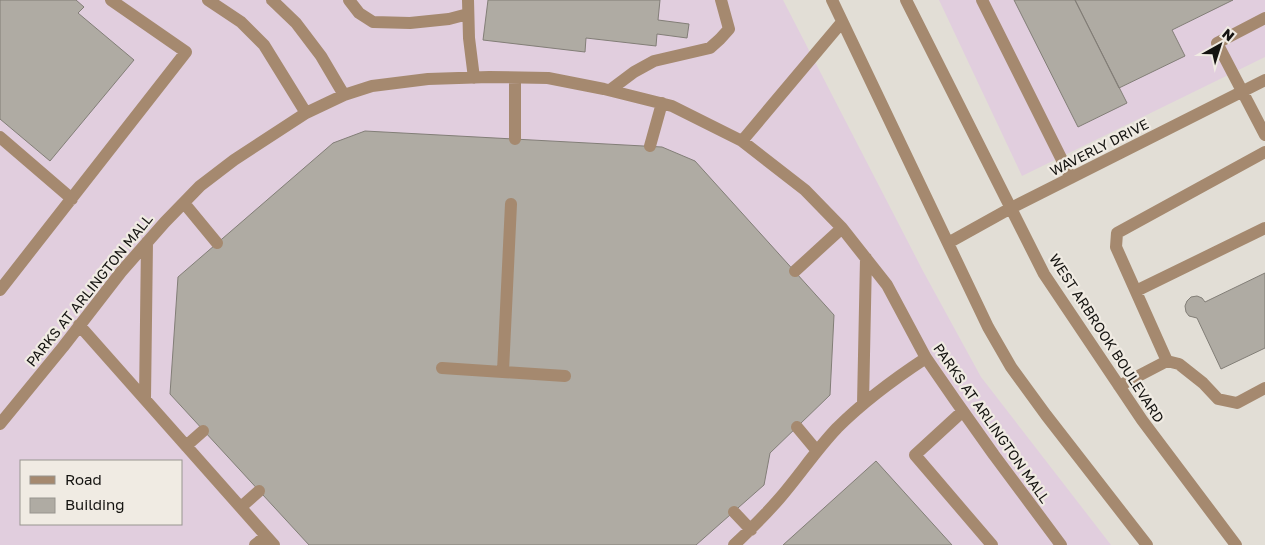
<svg xmlns="http://www.w3.org/2000/svg" width="1265" height="545" font-family="'Golos Text',sans-serif">
<style>
.commercial{fill:#e1cede;fill-rule:evenodd}
.building{fill:#afaba3;stroke:#827e77}
.lines{fill:none;stroke-linecap:round;stroke-linejoin:round}
.minor{stroke:#a5896f;stroke-width:12}
.labels{text-anchor:middle;dominant-baseline:central;stroke-width:4.5;stroke-linejoin:round;paint-order:stroke}
.street-label{font-size:14px;fill:#141310;stroke:#f0ebe3}
</style>
<rect width="100%" height="100%" fill="#e2ded6"/>
<!-- commercial -->
<path class="commercial" d="M0,0H783L923,271L981,377L1111,545H0ZM21,461H181V524H21Z
M939,0H1265V57L1022,176Z"/>
<!-- building -->
<path class="building" d="M0,0H76L84,7L78,13L134,60L50,161L0,119Z
M488,0H660L658,20L689,24L687,38L657,34L656,46L586,38L585,52L483,40Z
M1014,0H1075L1127,103L1078,127Z
M1075,0H1233L1172,30L1185,56L1119,88Z
M365,131L662,147L695,161L834,315L830,395L770,453L764,485L696,545H309L170,394L178,277L333,143Z
M1265,273V348L1221,369L1197,318L1189,316L1186,312L1185,306L1187,301L1191,297L1197,296L1202,298L1205,302Z
M876,461L952,545H783Z"/>
<g class="lines">
<!-- minor -->
<path class="minor" d="M208,0L241,22L264,45L306,113
M272,0L296,23L321,56L344,95
M349,0L359,13L373,22L410,23L449,19L468,14
M468,0L469,38L474,78
M832,0L988,327L1011,367L1046,415L1147,545
M906,0L1044,274L1142,420L1236,545
M982,0L1071,178
M1265,18L1217,43L1265,135
M515,78V139
M610,90L634,72L654,61L710,48L720,39L729,29L721,0
M0,137L72,199
M742,141L842,22
M650,146L662,103
M184,203L217,243
M948,243L1011,208L1265,80
M795,271L842,228
M0,290L186,52L111,0
M1136,291L1265,228
M79,325L274,545
M1167,361L1116,247L1117,233L1265,152
M442,368L565,376
M503,371L511,204
M1119,386L1167,361L1179,364L1203,383L1218,399L1237,403L1265,388
M145,399L147,242
M863,404L866,258
M963,411L915,455L992,545
M0,424L63,347L121,272L165,222L200,186L234,160L306,113L344,95L372,86L428,79L489,77L548,78L604,89L672,106L742,141L805,190L842,228L887,285L926,358L955,400L994,455L1061,545
M797,427L817,451
M186,446L203,431
M241,507L259,491
M734,512L751,530
M255,545L266,536
M734,545C750,530 765,515 779,499C799,476 816,450 837,428C864,401 894,379 926,358"/>
</g>
<g class="labels">
<!-- street labels -->
<g class="street-label">
<text transform="translate(1099 147) rotate(-27)">WAVERLY DRIVE</text>
<text transform="translate(89 290) rotate(-51)">PARKS AT ARLINGTON MALL</text>
<text transform="translate(1107 338) rotate(57)">WEST ARBROOK BOULEVARD</text>
<text transform="translate(992 423) rotate(55)">PARKS AT ARLINGTON MALL</text>
</g>
</g>
<!-- legend -->
<rect x="20" y="460" width="162" height="65" fill="#f0ebe3" stroke="#98958f"/>
<rect x="30" y="476" width="25" height="8" fill="#a5896f" stroke="#98958f"/>
<text x="65" y="485" font-size="15" fill="#141310">Road</text>
<rect x="30" y="498" width="25" height="15" fill="#afaba3" stroke="#98958f"/>
<text x="65" y="510" font-size="15" fill="#141310">Building</text>
<!-- north arrow -->
<g transform="translate(1220 45) rotate(39)" stroke="#f0ebe3" stroke-width="4" paint-order="stroke">
<path d="M0-4L9 19L0 12L-9 19Z" fill="#141310"/>
<text y="-8" font-size="14" font-weight="bold" text-anchor="middle" fill="#141310">N</text>
</g>
</svg>
